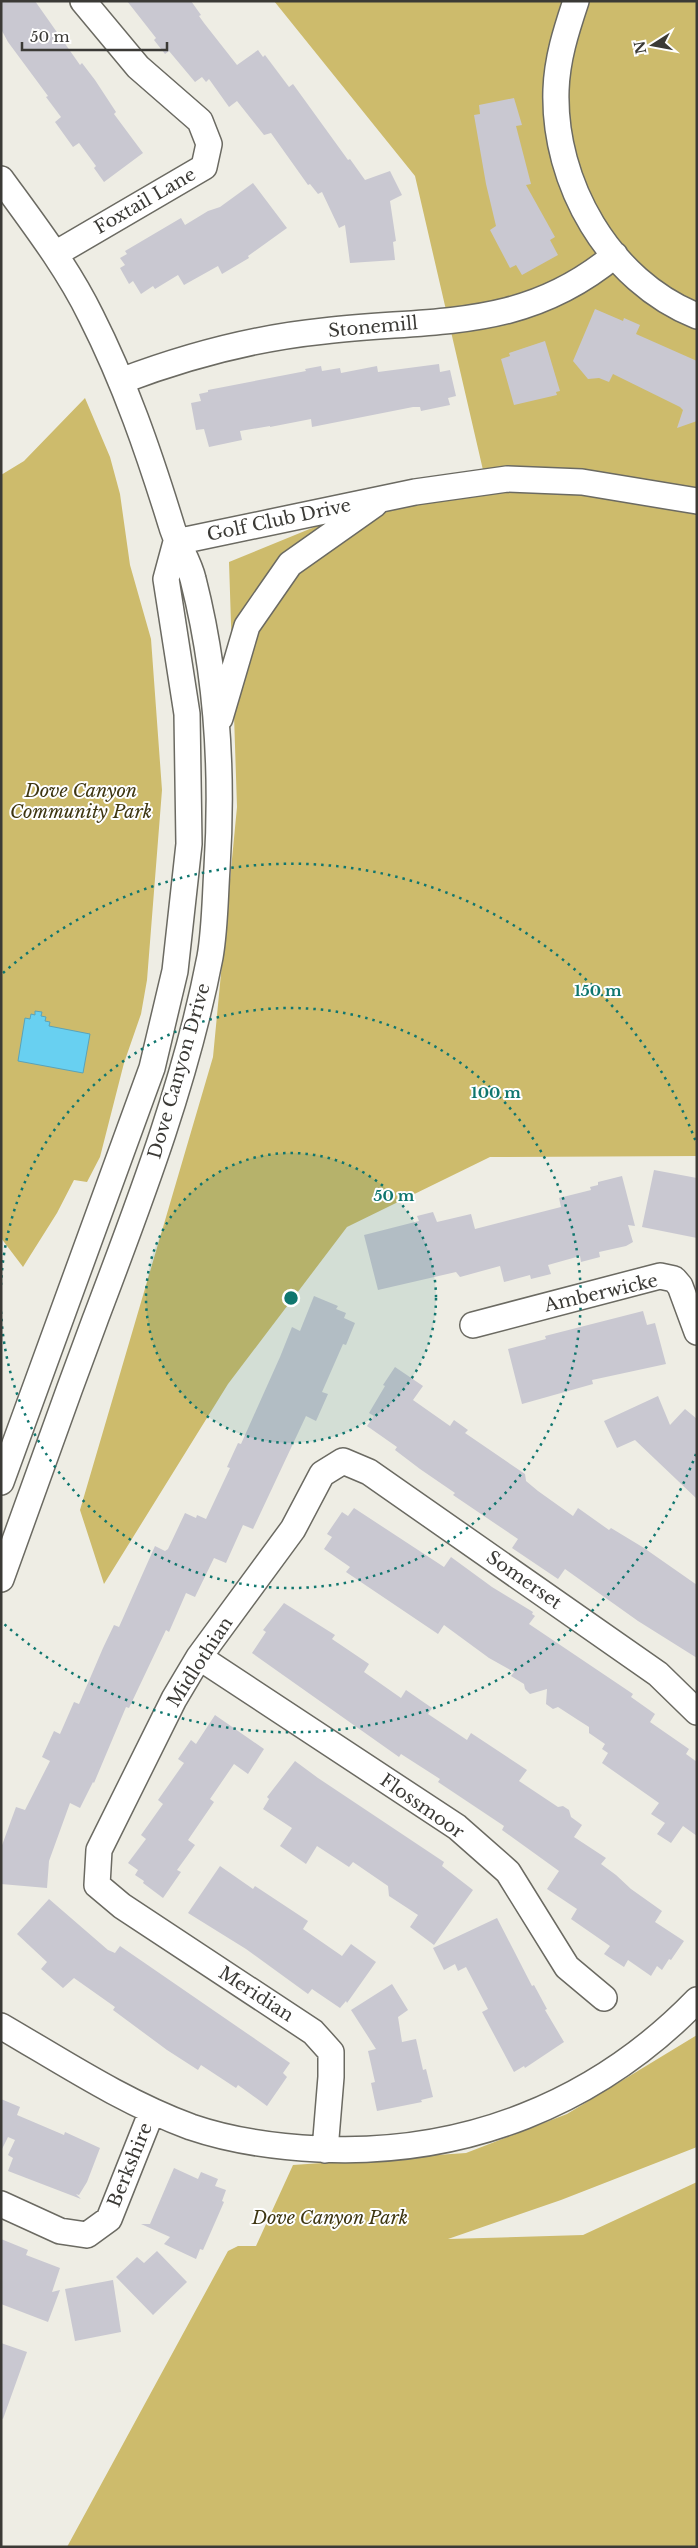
<svg xmlns="http://www.w3.org/2000/svg" width="698" height="2548" font-family="'Libre Baskerville',serif">
<style>
.green{fill:#cdbb6c}
.water{fill:#68d0f1;stroke:#5aa3b9}
.building{fill:#c9c8d1}
.lines{fill:none;stroke-linecap:round;stroke-linejoin:round}
.minor-casing{stroke:#6b6a62;stroke-width:28}
.minor{stroke:#fff;stroke-width:25}
.ring{fill:none;stroke:#0f766e;stroke-width:2.5;stroke-dasharray:2.5 5}
.labels{text-anchor:middle;dominant-baseline:central;stroke-width:4;stroke-linejoin:round;paint-order:stroke}
.street-label{font-size:18px;fill:#3b3a36;stroke:#fff}
.park-label{font-size:18px;font-style:italic;fill:#3e3611;stroke:#fff}
.centre{fill:#0f766e;stroke:#fff;stroke-width:2.5}
.ring-label{font-size:15px;text-anchor:middle;font-weight:bold;fill:#0f766e;stroke:#fff;stroke-width:4;stroke-linejoin:round;paint-order:stroke}
</style>
<rect width="100%" height="100%" fill="#eeede4"/>
<!-- green -->
<path class="green" d="M274,1H697V1156L490,1157L347,1227L228,1384L104,1584L80,1510L213,1057L237,807L229,562L383,499L483,470L415,176Z
M85,398L110,457L120,494L130,565L151,639L162,790L147,980L141,1014L124,1063L100,1157L87,1182L74,1180L57,1213L23,1267L1,1238V475L24,461Z
M697,2035V2147L561,2200L448,2239L583,2235L697,2182V2547H67L228,2251L238,2246H256L293,2165L466,2153L567,2114Z"/>
<!-- water -->
<path class="water" d="M35,1011L42,1012L41,1016L46,1017L45,1021L50,1022L49,1026L90,1034L83,1073L18,1061L25,1018L30,1019L31,1014L35,1015Z"/>
<!-- building -->
<path class="building" d="M1,1H35L80,65L82,63L95,80L116,112L114,114L143,153L104,182L94,168L96,166L79,143L73,147L55,122L61,117L46,97L48,96L8,42L1,29Z
M127,1H191L201,15L199,16L204,23L237,65L258,50L263,57L265,55L289,87L293,84L348,160L350,159L365,180L390,171L402,195L390,201L396,241L393,242L395,260L350,263L345,225L339,228L322,192L318,194L310,184L308,185L271,133L264,135L237,101L229,107L209,79L206,82L202,77L195,82L169,51L165,54L154,40L156,38Z
M514,98L522,125L516,126L531,184L526,185L555,237L550,240L558,255L522,275L516,265L510,268L490,230L496,226L486,184L474,115L480,114L479,105Z
M253,183L287,228L248,256L249,258L222,274L218,266L184,285L178,275L155,289L153,286L141,294L133,281L129,284L120,268L125,265L120,258L127,254L125,251L181,218L185,225L208,211L220,207Z
M595,309L623,321L624,318L640,325L636,334L697,361V421L677,428L683,410L680,407L613,374L609,382L599,378L588,379L573,361Z
M545,341L560,391L556,392L557,395L514,405L501,359L510,356L509,353Z
M439,364L440,372L450,370L456,396L448,398L450,405L421,411L420,407H413L312,427L311,419L270,427V426L240,431L242,440L209,447L204,429L196,430L191,403L201,401L199,394L208,392V390L306,371L305,369L321,366L322,371L340,368L341,373L377,366L378,372Z
M654,1170L697,1178V1238L642,1227Z
M622,1176L635,1226L628,1225L633,1242L626,1246L599,1252L600,1257L581,1262L580,1256L548,1265L551,1274L531,1279L530,1275L504,1282L500,1266L460,1277L456,1272L378,1290L364,1235L419,1221L417,1216L433,1212L437,1222L471,1214L475,1229L561,1207L559,1198L591,1190L590,1187L598,1185V1182Z
M314,1296L338,1306L336,1309L346,1313L344,1318L355,1323L346,1345L343,1344L322,1392L328,1394L316,1421L306,1416L253,1529L243,1525L226,1563L214,1558L195,1597L186,1593L169,1632L166,1630L129,1708L126,1707L94,1783L93,1782L80,1808L70,1803L49,1861L47,1888L1,1884V1848L16,1807L25,1810L50,1761L42,1757L54,1731L60,1734L74,1702L79,1704L103,1648L114,1625L119,1627L155,1546L165,1551L168,1549L185,1513L196,1518L197,1515L206,1519L230,1468L227,1467L238,1443L241,1444L280,1357L292,1327L300,1331Z
M643,1311L647,1325L655,1323L666,1364L592,1380L593,1384L522,1404L508,1349L546,1339L545,1336Z
M395,1367L423,1386L413,1400L450,1426L454,1420L468,1430L465,1433L525,1474L526,1481L538,1491L573,1516L578,1508L609,1530L611,1528L644,1548L697,1585V1658L638,1621L565,1569L558,1579L512,1548L518,1539L453,1495L455,1493L420,1469L395,1450L397,1447L367,1426L374,1416L369,1413L385,1386L383,1385Z
M658,1396L670,1425L685,1409L697,1419V1499L635,1440L617,1448L604,1421Z
M354,1508L444,1567L451,1557L492,1587L533,1612L532,1614L535,1616L529,1624L633,1694L631,1697L655,1714L650,1722L689,1749L686,1754L697,1762V1836L683,1826L671,1843L657,1834L665,1823L651,1814L659,1803L602,1763L608,1753L602,1749L605,1744L589,1733V1727L578,1720L558,1707L553,1709L546,1704L547,1689L530,1694L525,1689L524,1684L511,1676L514,1672L489,1658L444,1625L438,1634L346,1572L350,1567L324,1549L332,1537L327,1534L342,1512L348,1516Z
M284,1603L335,1635L332,1639L369,1664L364,1672L401,1698L406,1690L432,1708L428,1714L467,1740L471,1733L527,1770L519,1781L558,1807L563,1806L569,1810L571,1817L582,1825L574,1837L606,1858L601,1864L616,1875L631,1889L662,1911L655,1922L684,1941L671,1960L669,1959L662,1970L657,1966L651,1976L628,1960L624,1967L604,1954L610,1946L571,1919L577,1909L547,1889L559,1871L502,1830L504,1826L438,1782L440,1779L401,1754L399,1757L252,1653L266,1632L263,1630Z
M215,1715L264,1749L248,1774L234,1764L210,1799L214,1802L188,1840L195,1845L177,1870L181,1872L163,1898L143,1883L144,1881L135,1875L138,1870L128,1863L146,1839L141,1835L163,1804L158,1800L184,1763L178,1759L191,1740L196,1744Z
M295,1761L318,1778L444,1862L442,1866L473,1890L434,1945L410,1927L418,1915L389,1896L388,1886L353,1862L349,1867L317,1846L306,1864L280,1846L292,1828L263,1809L269,1799L267,1797Z
M220,1866L253,1889L255,1886L308,1921L303,1929L342,1956L351,1944L376,1962L347,2003L346,2001L340,2008L312,1989L308,1994L246,1949L188,1913Z
M49,1899L108,1950L115,1953L120,1946L290,2063L283,2073L287,2077L267,2106L238,2085L236,2088L201,2065L198,2070L167,2050L113,2010L115,2007L74,1978L63,1988L41,1969L47,1962L17,1934Z
M497,1918L532,1986L534,1985L547,2009L545,2010L564,2042L525,2068L524,2066L514,2072L482,2012L488,2009L466,1967L458,1971L455,1964L444,1970L433,1948Z
M392,1984L408,2010L398,2017L402,2042L416,2039L423,2070L426,2069L433,2097L421,2100L422,2102L377,2111L371,2083L375,2082L368,2051L376,2049L351,2010Z
M1,2099L20,2107L17,2115L64,2135L65,2132L100,2148L87,2182L79,2195L76,2194L81,2199L8,2171L13,2158L8,2155L15,2140L8,2137L1,2151Z
M174,2168L198,2179L201,2172L218,2179L215,2186L226,2190L222,2201L224,2202L203,2250L200,2249L196,2259L164,2244L170,2237L141,2224H150Z
M1,2239L28,2250L26,2255L60,2268L52,2292L60,2290L48,2322L1,2304Z
M157,2251L187,2282L153,2315L116,2277L137,2257L144,2263Z
M113,2280L121,2332L75,2341L65,2289Z
M1,2343L27,2352L3,2419L1,2418Z"/>
<g class="lines">
<defs>
<path id="minor" d="M576,1C566,31 557,59 556,90C553,183 609,281 697,316
M1,179C33,223 67,267 91,316C125,383 149,453 171,524C176,543 189,561 193,579C217,673 223,773 217,868C215,898 215,929 210,957C186,1082 140,1201 95,1320C63,1406 32,1492 1,1579
M55,254L204,167L209,144L200,121L138,67L83,1
M121,381C187,356 254,338 324,331C434,318 523,332 615,255
M176,542L415,492L507,479L582,482L697,501
M220,718L247,626L290,564L375,504
M473,1325L660,1276L674,1279L680,1286L697,1332
M1,1482L152,1068L175,971L189,844L187,714L166,579L176,542
M199,1657L457,1827L508,1872L567,1967L604,1998
M1,2026C63,2062 123,2102 191,2127C232,2141 277,2147 319,2149C464,2156 596,2104 697,2000
M325,2150L331,2077V2052L313,2032L122,1906L97,1885L99,1850L174,1699L199,1657L293,1529L322,1474L343,1461L369,1472L658,1674L697,1712
M1,2204L60,2231L87,2235L109,2219L152,2111"/>
</defs>
<!-- minor casing -->
<use href="#minor" class="minor-casing"/>
<!-- minor -->
<use href="#minor" class="minor"/>
</g>
<!-- distance rings -->
<circle cx="291" cy="1298" r="145" fill="#0f766e" fill-opacity=".12"/>
<g class="ring">
<circle cx="291" cy="1298" r="145"/>
<path d="M1 1285A290 290 0 1 1 1 1311"/>
<path d="M696 1454A434 434 0 0 1 3 1623M3 973A434 434 0 0 1 696 1142"/>
</g>
<g class="labels">
<!-- street labels -->
<g class="street-label">
<text transform="translate(145 201) rotate(-30)">Foxtail Lane</text>
<text transform="translate(373 327) rotate(-5)">Stonemill</text>
<text transform="translate(279 520) rotate(-12)">Golf Club Drive</text>
<text transform="translate(179 1071) rotate(-74)">Dove Canyon Drive</text>
<text transform="translate(601 1293) rotate(-13)">Amberwicke</text>
<text transform="translate(524 1580) rotate(35)">Somerset</text>
<text transform="translate(200 1662) rotate(-57)">Midlothian</text>
<text transform="translate(422 1806) rotate(35)">Flossmoor</text>
<text transform="translate(256 1994) rotate(33)">Meridian</text>
<text transform="translate(130 2165) rotate(-68)">Berkshire</text>
</g>
<!-- park labels -->
<g class="park-label">
<text x="81" y="791">Dove Canyon<tspan x="81" dy="21">Community Park</tspan></text>
<text x="330" y="2218">Dove Canyon Park</text>
</g>
</g>
<circle cx="291" cy="1298" r="8" class="centre"/>
<g class="ring-label">
<text x="598" y="996">150 m</text>
<text x="496" y="1098">100 m</text>
<text x="394" y="1201">50 m</text>
</g>
<!-- border -->
<rect width="698" height="2548" fill="none" stroke="#3b3a36" stroke-width="5"/>
<!-- north arrow -->
<g transform="translate(653 45) rotate(259)" stroke="#ffffff" stroke-width="4" paint-order="stroke">
<path d="M0-4L9 19L0 12L-9 19Z" fill="#3b3a36"/>
<text y="-8" font-size="14" font-weight="bold" text-anchor="middle" fill="#3b3a36">N</text>
</g>
<!-- scale -->
<path d="M22 42v8h145v-8" fill="none" stroke="#3b3a36" stroke-width="2.5"/>
<text x="30" y="42" font-size="15" fill="#3b3a36" stroke="#ffffff" stroke-width="4" paint-order="stroke">50 m</text>
</svg>
